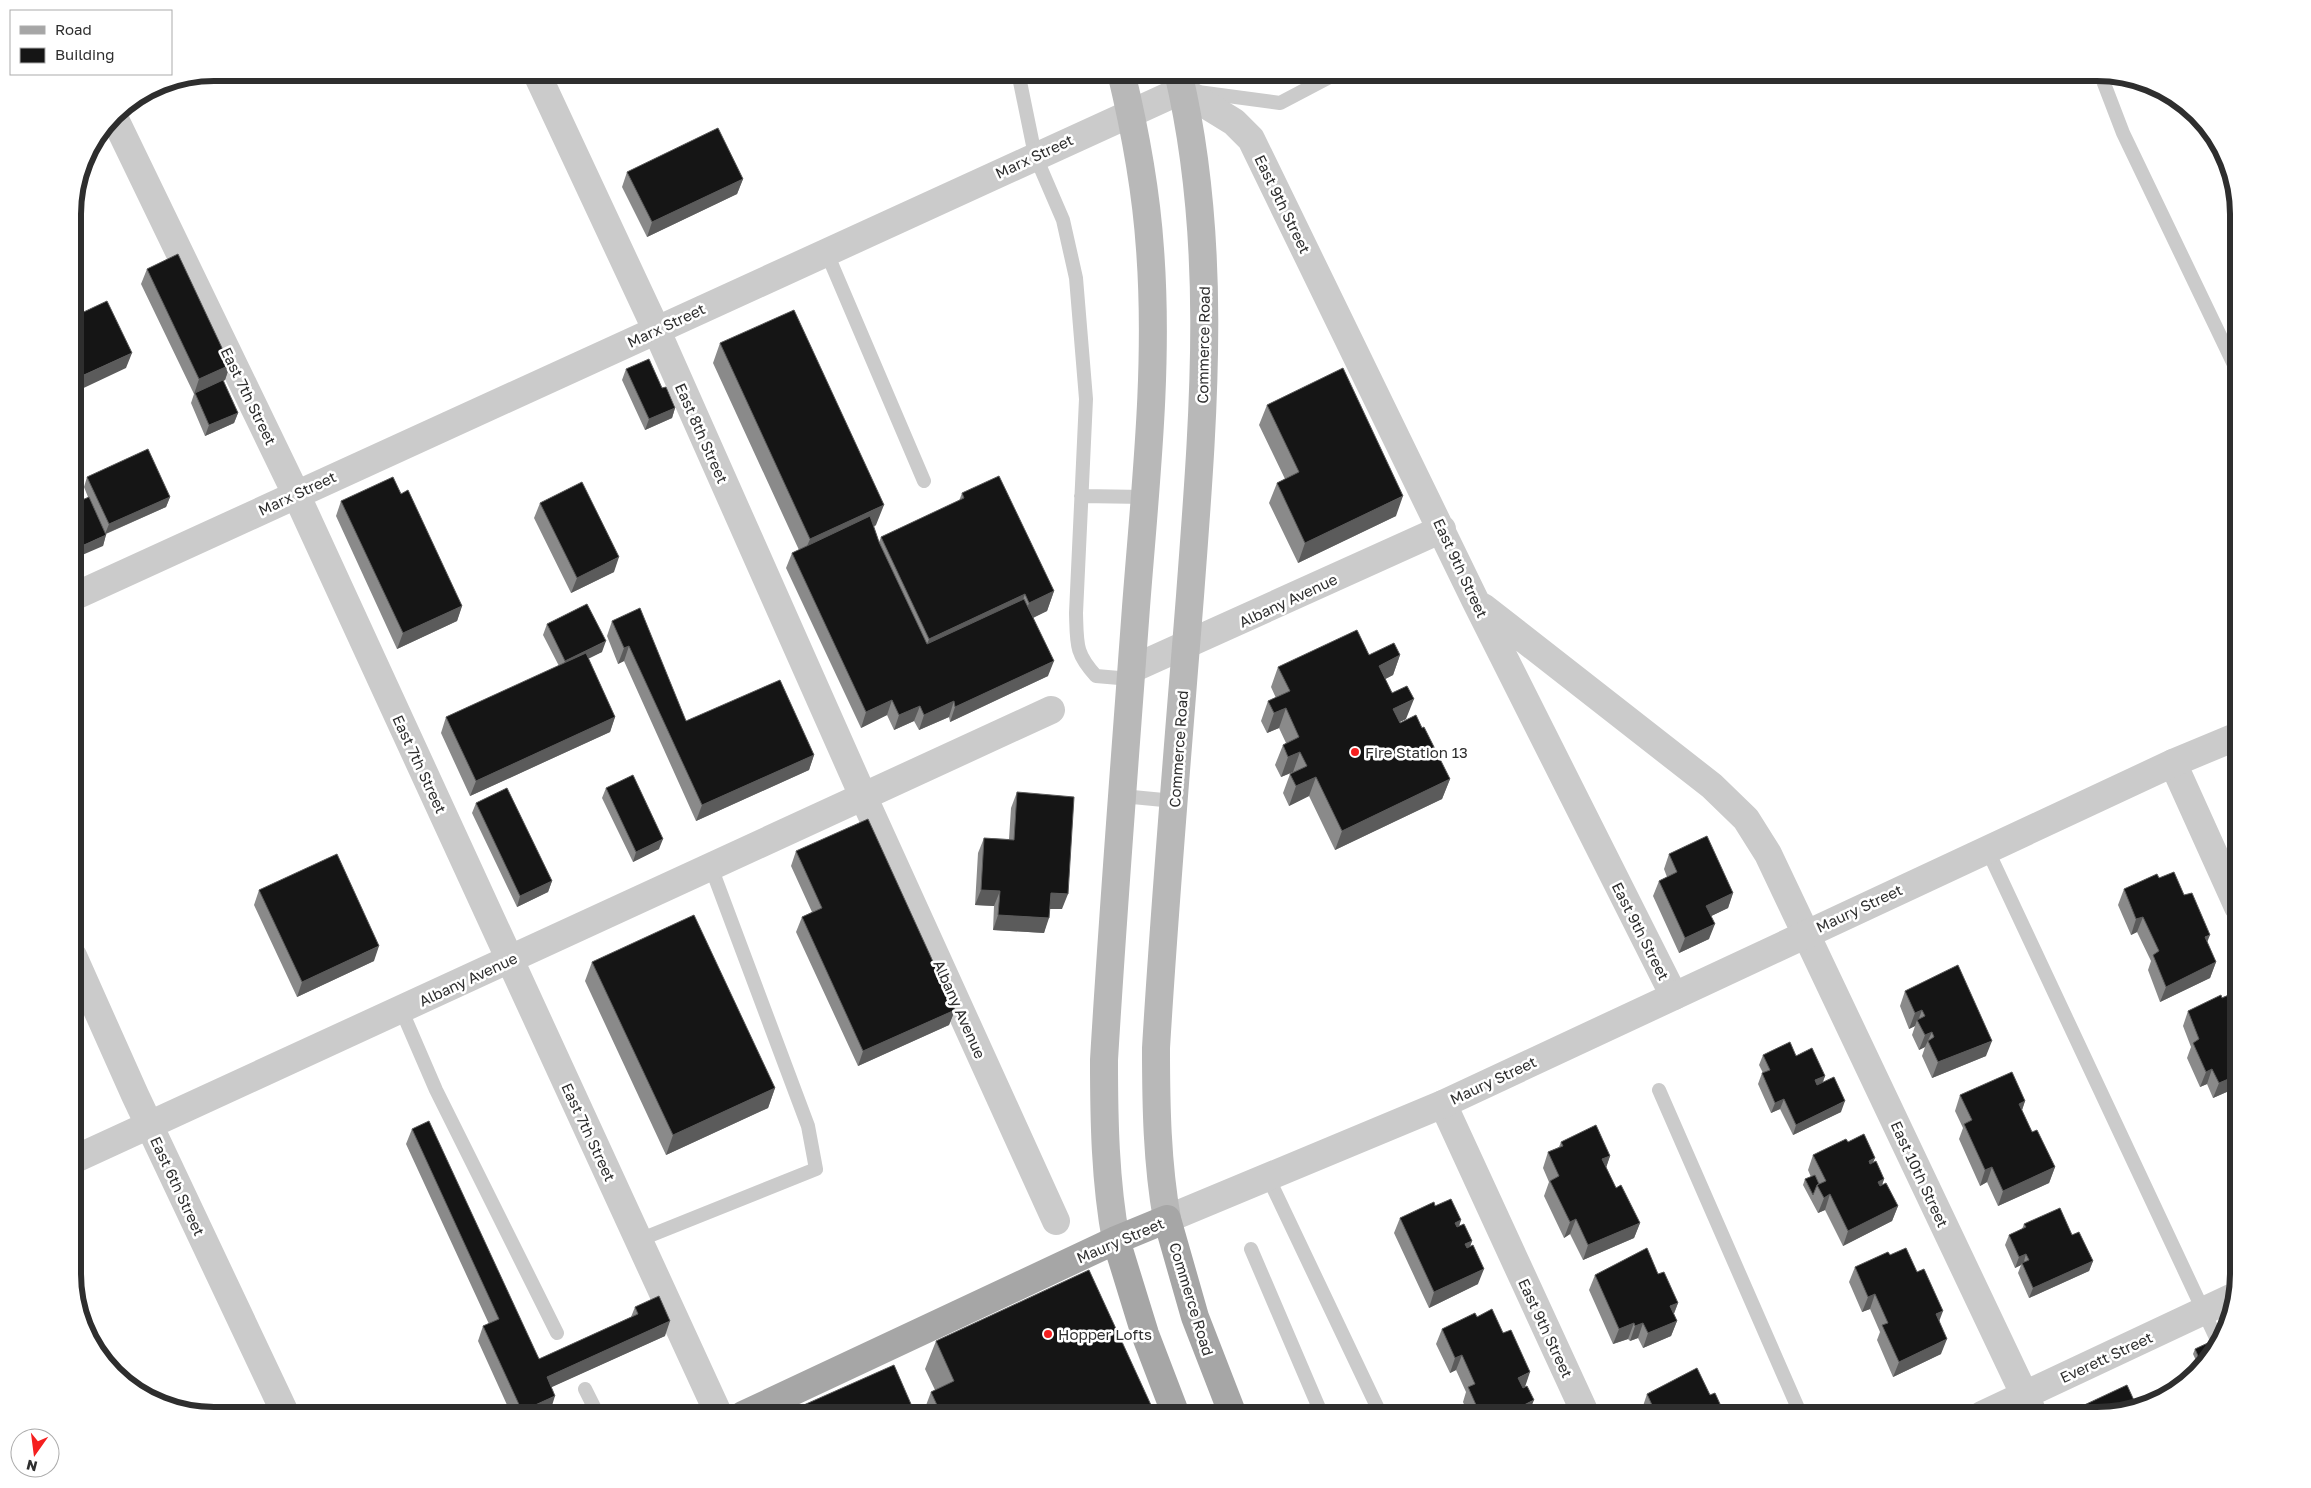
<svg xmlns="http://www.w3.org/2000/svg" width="2311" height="1488" font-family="'Golos Text',sans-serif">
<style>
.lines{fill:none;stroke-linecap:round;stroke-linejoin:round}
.service{stroke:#cbcbcb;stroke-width:14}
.minor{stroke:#cbcbcb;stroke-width:28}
.tertiary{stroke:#cbcbcb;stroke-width:28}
.secondary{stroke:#b8b8b8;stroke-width:28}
.primary{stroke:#a6a6a6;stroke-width:28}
.wall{fill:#8a8a8a}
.shaded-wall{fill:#5b5b5b}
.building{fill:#151515;stroke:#5b5b5b}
.poi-dot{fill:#f51f1f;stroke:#fff;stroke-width:2}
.labels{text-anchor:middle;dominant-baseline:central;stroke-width:5;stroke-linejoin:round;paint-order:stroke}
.street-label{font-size:15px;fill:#2e2e2e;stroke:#fff}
.poi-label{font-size:15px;fill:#2e2e2e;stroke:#fff;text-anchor:start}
.rim{fill:none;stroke:#2e2e2e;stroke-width:6}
</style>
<rect width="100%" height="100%" fill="#fff"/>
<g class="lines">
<!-- service -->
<path class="service" d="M1018,72L1035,155L1063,220L1076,278L1086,399L1076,613C1077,644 1075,653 1096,676L1131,679
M2100,73L2123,133L2238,373
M1198,92L1280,103L1339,72
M826,251L924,481
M1081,496L1145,497
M1122,796L1174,801
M1987,849L2218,1342
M401,1009L436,1090L557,1333
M1659,1090L1801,1415
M1268,1177L1381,1415
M639,1240L816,1169L808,1126L711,867
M1251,1249L1322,1415
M585,1389L598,1415"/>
<!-- minor -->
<path class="minor" d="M536,72L656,329L863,796L1056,1221
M113,115L296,494L719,1415
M73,597L1182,90L1234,122L1251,139L1476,602L1674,996
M1483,607L1712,786L1746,819L1768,854L2034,1415
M1132,669L1442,529
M2173,763L2238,907
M73,956L135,1095L286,1415
M1443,1104L1586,1415
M73,1160L1051,710
M1982,1415L2231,1298"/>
<!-- tertiary -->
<path class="tertiary" d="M1167,1219L1443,1104L2173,763L2238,736"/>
<!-- secondary -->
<path class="secondary" d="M1167,1219C1157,1163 1156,1105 1156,1048C1165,897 1178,747 1190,596C1203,421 1219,245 1178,72
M1116,1240C1105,1181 1104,1119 1104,1060C1113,909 1125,758 1136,607C1145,489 1159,368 1150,249C1146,190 1135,130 1121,72"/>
<!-- primary -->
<path class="primary" d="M1116,1240L1145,1334L1176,1415
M743,1415L1116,1240L1167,1219L1195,1317L1233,1415"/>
</g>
<!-- wall -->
<path class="wall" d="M627,172L743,179L737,194L647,237L622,187Z
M147,269L230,365L225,380L223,381L238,413L234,423L205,436L191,403L194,394L141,284Z
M720,343L876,525L874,527L879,542L881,537L959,501L962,493L1054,591L1047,611L1033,618L1048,676L950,722L949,717L919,730L914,721L894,730L887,715L861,728L786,568L792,553L799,550L713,363Z
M626,369L662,388L675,408L672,418L645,430L622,380Z
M1267,405L1396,516L1298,563L1269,503L1277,483L1285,479L1259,425Z
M87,477L170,497L166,507L106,534L103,546L88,497L84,487Z
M401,494L462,606L457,621L397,649L336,516L341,501Z
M540,503L614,572L571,593L534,518Z
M612,621L686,721L814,755L809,770L696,821L624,661L618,664L607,636Z
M547,624L602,652L588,658L615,717L610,732L470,796L441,733L446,717L559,666L543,635Z
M1369,655H1400L1393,675L1385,679L1406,719L1399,722L1422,728L1450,779L1442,799L1335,850L1309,796L1289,806L1283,793L1290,774L1293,772L1281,777L1275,765L1283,745L1286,743L1279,728L1267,733L1261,721L1268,701L1276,698L1271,687L1278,667Z
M606,788L659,849L633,862L602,798Z
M1017,792L1062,909H1050L1044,933L993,930L994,906L975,905L978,853L984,838L1009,839L1011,808Z
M476,803L552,881L548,892L517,907L472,813Z
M796,851L955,1010L949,1025L858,1066L796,932L802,917L812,912L791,866Z
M1669,854L1733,893L1728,908L1711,916L1709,939L1679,953L1653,896L1659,881L1667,877L1664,869Z
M2159,878L2184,895L2216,962L2210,978L2160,1002L2148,970L2151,961L2137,932L2131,935L2118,905L2124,889Z
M259,890L374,961L297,997L254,905Z
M592,962L775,1088L768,1108L666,1155L585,981Z
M1905,991L1986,1056L1932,1078L1922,1056L1925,1047L1919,1050L1912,1035L1915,1026L1909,1029L1900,1006Z
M2238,991V1087L2213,1098L2207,1084L2200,1087L2187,1058L2191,1047L2183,1026L2188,1011Z
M1763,1055L1796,1056L1825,1076L1823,1082L1841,1112L1793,1135L1780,1109L1771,1113L1758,1084L1762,1073H1763L1759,1065Z
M1960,1095L2025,1101L2022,1110L2032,1132L2055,1167L2049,1183L1998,1206L1987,1182L1980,1186L1959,1139L1963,1128L1955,1111Z
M2238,1120V1148L2233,1135Z
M412,1129L539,1359L631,1317L635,1307L665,1336L551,1387L550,1412L541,1416H512L478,1341L483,1326L489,1324L406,1144Z
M1561,1142L1610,1156L1606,1167L1616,1188L1640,1223L1634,1238L1583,1260L1570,1234L1564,1238L1544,1196L1549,1182L1543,1168L1548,1152L1559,1147Z
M1848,1142L1873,1162L1884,1179L1882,1185L1898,1206L1892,1221L1843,1246L1825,1210L1818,1213L1803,1185L1805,1179L1811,1177L1808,1170L1813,1155Z
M2238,1159V1171L2236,1166Z
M1435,1206L1461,1220L1459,1226L1472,1241L1470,1247L1478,1284L1429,1308L1394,1233L1400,1218Z
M2024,1224L2072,1235L2093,1261L2089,1271L2029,1298L2018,1273L2021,1265L2015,1268L2005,1245L2009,1235L2022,1229Z
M1890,1255L1939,1321L1941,1354L1893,1377L1877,1340L1880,1332L1870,1309L1862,1312L1849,1282L1855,1267Z
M1658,1274L1678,1303L1674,1314L1677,1321L1671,1336L1643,1348L1638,1338L1630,1341L1628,1339L1613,1344L1589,1290L1595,1275Z
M1477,1317L1525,1387L1528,1415L1527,1416H1469L1463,1402L1466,1392L1456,1370L1450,1373L1436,1344L1442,1329Z
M936,1341L1156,1416H922L931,1392L935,1390L925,1369Z
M2195,1349L2214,1353L2199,1367L2193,1354Z
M1647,1394L1717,1411L1719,1416H1645L1642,1409Z
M2080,1407L2097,1416H2077Z"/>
<!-- shaded-wall -->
<path class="shaded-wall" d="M743,179L737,194L647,237L652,222Z
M132,353L126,368L73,393V380Z
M230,365L225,380L195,394V393L194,394L199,379Z
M675,408L672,418L645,430L649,419Z
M238,413L234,423L205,436L209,425Z
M1403,496L1396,516L1298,563L1305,543Z
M170,497L166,507L105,534L109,524Z
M884,505L876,525L802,558L810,539Z
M106,535L103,546L73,559V550Z
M619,557L614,572L571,593L577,578Z
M1054,591L1047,611L1022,623L1029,603Z
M1025,594L1018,614L921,659L929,639Z
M462,606L457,621L397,649L403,633Z
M606,641L602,652L562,672L565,661Z
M629,646L624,661L618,664L624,648Z
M1400,655L1393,675L1372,686L1379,666Z
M1054,661L1048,676L950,722L955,707Z
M1414,699L1406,719L1386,729L1393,709Z
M892,700L887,715L861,728L866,712Z
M954,701L949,717L919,730L924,715Z
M920,706L914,721L894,730L899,715Z
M1286,708L1279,728L1267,733L1274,713Z
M615,717L610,732L470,796L476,781Z
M1300,752L1293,772L1281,777L1288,757Z
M814,755L809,770L696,821L702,805Z
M1316,777L1309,796L1289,806L1296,786Z
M1450,779L1442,799L1335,850L1342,831Z
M663,839L659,849L633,862L636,852Z
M552,881L548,892L517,907L520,896Z
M981,890L1000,891L994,906L975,905Z
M1051,893L1068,894L1062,909H1045Z
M1733,893L1728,908L1701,921L1706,906Z
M998,915L1049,918L1044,933L993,930Z
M2143,917L2137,932L2131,935L2136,919Z
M1715,924L1709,939L1679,953L1685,938Z
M2210,935L2204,950L2205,937Z
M379,946L374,961L297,997L302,982Z
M2216,962L2210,978L2160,1002L2166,987Z
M955,1010L949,1025L858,1066L863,1051Z
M1922,1010L1918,1021L1917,1020L1915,1026L1909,1029L1915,1013Z
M1932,1032L1925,1047L1919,1050L1925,1035Z
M1992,1041L1986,1056L1932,1078L1938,1062Z
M2212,1069L2207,1084L2200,1087L2206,1072Z
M2238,1075V1087L2213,1098L2219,1083Z
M1825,1076L1821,1086L1811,1091L1815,1080Z
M775,1088L768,1108L666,1155L673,1135Z
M1784,1099L1780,1109L1771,1113L1775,1103Z
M1845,1101L1841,1112L1793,1135L1796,1125Z
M2025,1101L2020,1116L2019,1104Z
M1610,1156L1605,1171L1602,1159Z
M1875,1158L1869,1173V1161Z
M1992,1167L1987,1182L1980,1186L1985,1170Z
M2055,1167L2049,1183L1998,1206L2003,1191Z
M1884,1179L1879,1194L1878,1182Z
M1830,1194L1825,1210L1818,1213L1824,1198Z
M1898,1206L1892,1221L1843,1246L1848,1231Z
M1576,1219L1570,1234L1564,1238L1570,1222Z
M1461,1220L1456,1235L1455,1223Z
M1640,1223L1634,1238L1583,1260L1588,1245Z
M1472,1241L1466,1257L1465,1244Z
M2026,1254L2023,1265L2022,1263L2021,1265L2015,1268L2019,1257Z
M2093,1261L2089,1271L2029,1298L2033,1288Z
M1484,1269L1478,1284L1429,1308L1434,1292Z
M1875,1294L1870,1309L1862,1312L1868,1297Z
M1678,1303L1672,1318L1670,1306Z
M1943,1311L1937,1327L1936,1314Z
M670,1321L665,1336L541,1392L547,1377Z
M1677,1321L1671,1336L1643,1348L1648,1333Z
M1634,1323L1628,1339L1613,1344L1619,1329Z
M1643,1323L1638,1338L1630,1341L1635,1326Z
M1947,1339L1941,1354L1893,1377L1899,1362Z
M1462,1355L1456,1370L1450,1373L1455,1358Z
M1530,1372L1525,1387L1513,1393L1518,1378Z
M555,1396L550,1412L541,1416H521L522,1411Z
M1534,1400L1528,1415L1527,1416H1502Z
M1720,1404L1716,1416L1715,1406Z
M969,1408L966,1416H953Z
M914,1411L913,1416H906Z"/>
<!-- building -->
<path class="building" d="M718,128L743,179L652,222L627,172Z
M178,254L230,365L199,379L147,269Z
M107,301L132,353L73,380V317Z
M794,310L884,505L810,539L720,343Z
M649,359L662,388L666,387L675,408L649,419L626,369Z
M1343,368L1403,496L1305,543L1277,483L1299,472L1267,405Z
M223,380L238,413L209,425L195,393Z
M148,449L170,497L109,524L87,477Z
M999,476L1054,591L1029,603L1025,594L929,639L881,537L964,498L962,493Z
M393,477L401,494L408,490L462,606L403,633L341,501Z
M582,482L619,557L577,578L540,503Z
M89,497L106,535L73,550V504Z
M870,516L879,542L927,644L1024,599L1054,661L955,707L954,701L924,715L920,706L899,715L892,700L866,712L792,553Z
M587,604L606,641L565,661L547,624Z
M640,608L686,721L780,680L814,755L702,805L629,646L624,648L612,621Z
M1357,630L1369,655L1394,643L1400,655L1379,666L1392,693L1407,686L1414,699L1393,709L1400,723L1416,715L1422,728L1424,727L1450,779L1342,831L1316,777L1296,786L1290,774L1307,766L1300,752L1288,757L1283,745L1299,737L1286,708L1274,713L1268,701L1290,691L1278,667Z
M586,653L615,717L476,781L446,717Z
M633,775L663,839L636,852L606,788Z
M507,788L552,881L520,896L476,803Z
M1017,792L1074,797L1068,894L1051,893L1049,918L998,915L1000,891L981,890L984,838L1014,840Z
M868,819L955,1010L863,1051L802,917L822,908L796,851Z
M1707,836L1733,893L1706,906L1715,924L1685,938L1659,881L1677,872L1669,854Z
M337,854L379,946L302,982L259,890Z
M2174,872L2184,895L2192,893L2210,935L2205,937L2216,962L2166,987L2153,955L2159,951L2143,917L2136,919L2124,889L2157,874L2159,878Z
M694,915L775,1088L673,1135L592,962Z
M1958,965L1992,1041L1938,1062L1928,1041L1934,1037L1932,1032L1925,1035L1917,1020L1925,1016L1922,1010L1915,1013L1905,991Z
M2238,991V1075L2219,1083L2212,1069L2206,1072L2193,1043L2199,1039L2188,1011L2221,995L2222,998Z
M1790,1042L1796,1056L1812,1048L1825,1076L1815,1080L1817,1085L1834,1077L1845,1101L1796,1125L1784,1099L1775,1103L1762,1073L1770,1070L1763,1055Z
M2012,1072L2025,1101L2019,1104L2032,1132L2037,1130L2055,1167L2003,1191L1992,1167L1985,1170L1964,1124L1972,1120L1960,1095Z
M429,1121L539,1359L638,1314L635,1307L659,1296L670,1321L547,1377L555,1396L522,1411L483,1326L499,1319L412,1129Z
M1596,1125L1610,1156L1602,1159L1616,1188L1621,1185L1640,1223L1588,1245L1576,1219L1570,1222L1550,1181L1559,1176L1548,1152L1563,1146L1561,1142Z
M1864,1134L1875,1158L1869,1161L1870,1164L1876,1161L1884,1179L1878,1182L1880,1186L1886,1183L1898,1206L1848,1231L1830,1194L1824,1198L1817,1185L1826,1181L1813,1155L1846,1139L1848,1142Z
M1815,1175L1819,1184L1817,1185L1813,1195L1805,1179Z
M1451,1199L1461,1220L1455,1223L1457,1227L1464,1224L1472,1241L1465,1244L1467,1248L1473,1245L1484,1269L1434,1292L1400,1218L1434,1202L1435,1206Z
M2060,1208L2072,1235L2079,1232L2093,1261L2033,1288L2022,1263L2029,1260L2026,1254L2019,1257L2009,1235L2026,1227L2024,1224Z
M1647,1248L1658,1274L1664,1272L1678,1303L1670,1306L1677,1321L1648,1333L1643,1323L1635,1326L1634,1323L1619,1329L1595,1275Z
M1906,1248L1917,1272L1924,1269L1943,1311L1936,1314L1947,1339L1899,1362L1882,1325L1888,1323L1875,1294L1868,1297L1855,1267L1888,1252L1890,1255Z
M1089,1270L1156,1416H972L969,1408L953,1416H942L931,1392L954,1381L936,1341Z
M1492,1309L1503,1333L1511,1330L1530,1372L1518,1378L1523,1388L1527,1386L1534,1400L1502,1416H1481L1468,1387L1475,1384L1462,1355L1455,1358L1442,1329L1475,1313L1477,1317Z
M2210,1342L2214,1353L2202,1365L2195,1349Z
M894,1365L914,1411L906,1416H779Z
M1697,1368L1710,1395L1715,1393L1720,1404L1715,1406L1719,1416H1657L1647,1394Z
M2127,1385L2136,1405L2097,1416H2084L2080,1407Z
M564,1409L567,1416H550Z"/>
<!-- markers -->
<g class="poi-dot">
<circle cx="1355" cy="752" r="5"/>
<circle cx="1048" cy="1334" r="5"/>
</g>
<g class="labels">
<!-- street labels -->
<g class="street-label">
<text transform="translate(1034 156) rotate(-25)">Marx Street</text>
<text transform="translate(1283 204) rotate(64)">East 9th Street</text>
<text transform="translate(666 325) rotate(-25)">Marx Street</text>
<text transform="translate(1203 345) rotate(-89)">Commerce Road</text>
<text transform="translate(249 396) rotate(64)">East 7th Street</text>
<text transform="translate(702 433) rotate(66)">East 8th Street</text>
<text transform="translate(297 493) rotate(-25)">Marx Street</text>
<text transform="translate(1461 568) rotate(65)">East 9th Street</text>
<text transform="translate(1288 600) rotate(-25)">Albany Avenue</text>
<text transform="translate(1178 749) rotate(-86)">Commerce Road</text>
<text transform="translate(420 764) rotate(65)">East 7th Street</text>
<text transform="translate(1859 908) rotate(-25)">Maury Street</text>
<text transform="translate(1641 931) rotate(63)">East 9th Street</text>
<text transform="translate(468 979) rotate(-25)">Albany Avenue</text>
<text transform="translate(960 1009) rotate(66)">Albany Avenue</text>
<text transform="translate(1493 1080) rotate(-25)">Maury Street</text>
<text transform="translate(589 1132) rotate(65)">East 7th Street</text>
<text transform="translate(1920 1174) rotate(65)">East 10th Street</text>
<text transform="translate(178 1186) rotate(65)">East 6th Street</text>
<text transform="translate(1120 1240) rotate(-23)">Maury Street</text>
<text transform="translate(1192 1299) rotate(73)">Commerce Road</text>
<text transform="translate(1546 1328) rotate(65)">East 9th Street</text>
<text transform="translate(2106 1357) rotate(-25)">Everett Street</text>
</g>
<!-- poi labels -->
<g class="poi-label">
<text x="1365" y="752">Fire Station 13</text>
<text x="1058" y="1334">Hopper Lofts</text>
</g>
</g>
<!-- crop -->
<path d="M0 0H2311V1488H0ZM214 81H2097A133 133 0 0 1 2230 214V1274A133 133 0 0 1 2097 1407H214A133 133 0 0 1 81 1274V214A133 133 0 0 1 214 81Z" fill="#fff" fill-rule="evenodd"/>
<path class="rim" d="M214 81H2097A133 133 0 0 1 2230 214V1274A133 133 0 0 1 2097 1407H214A133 133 0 0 1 81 1274V214A133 133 0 0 1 214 81Z"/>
<!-- legend -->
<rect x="10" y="10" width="162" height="65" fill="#ffffff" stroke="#ababab"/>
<rect x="20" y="26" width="25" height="8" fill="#a6a6a6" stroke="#ababab"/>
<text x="55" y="35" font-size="15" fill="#2e2e2e">Road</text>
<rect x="20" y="48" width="25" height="15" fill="#151515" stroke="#ababab"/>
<text x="55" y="60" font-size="15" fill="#2e2e2e">Building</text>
<!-- north arrow -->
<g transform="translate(35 1453) rotate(194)"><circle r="24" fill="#ffffff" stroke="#ababab"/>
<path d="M0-4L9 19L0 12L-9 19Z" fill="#f51f1f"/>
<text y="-8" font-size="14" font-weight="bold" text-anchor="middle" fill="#2e2e2e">N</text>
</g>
</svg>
